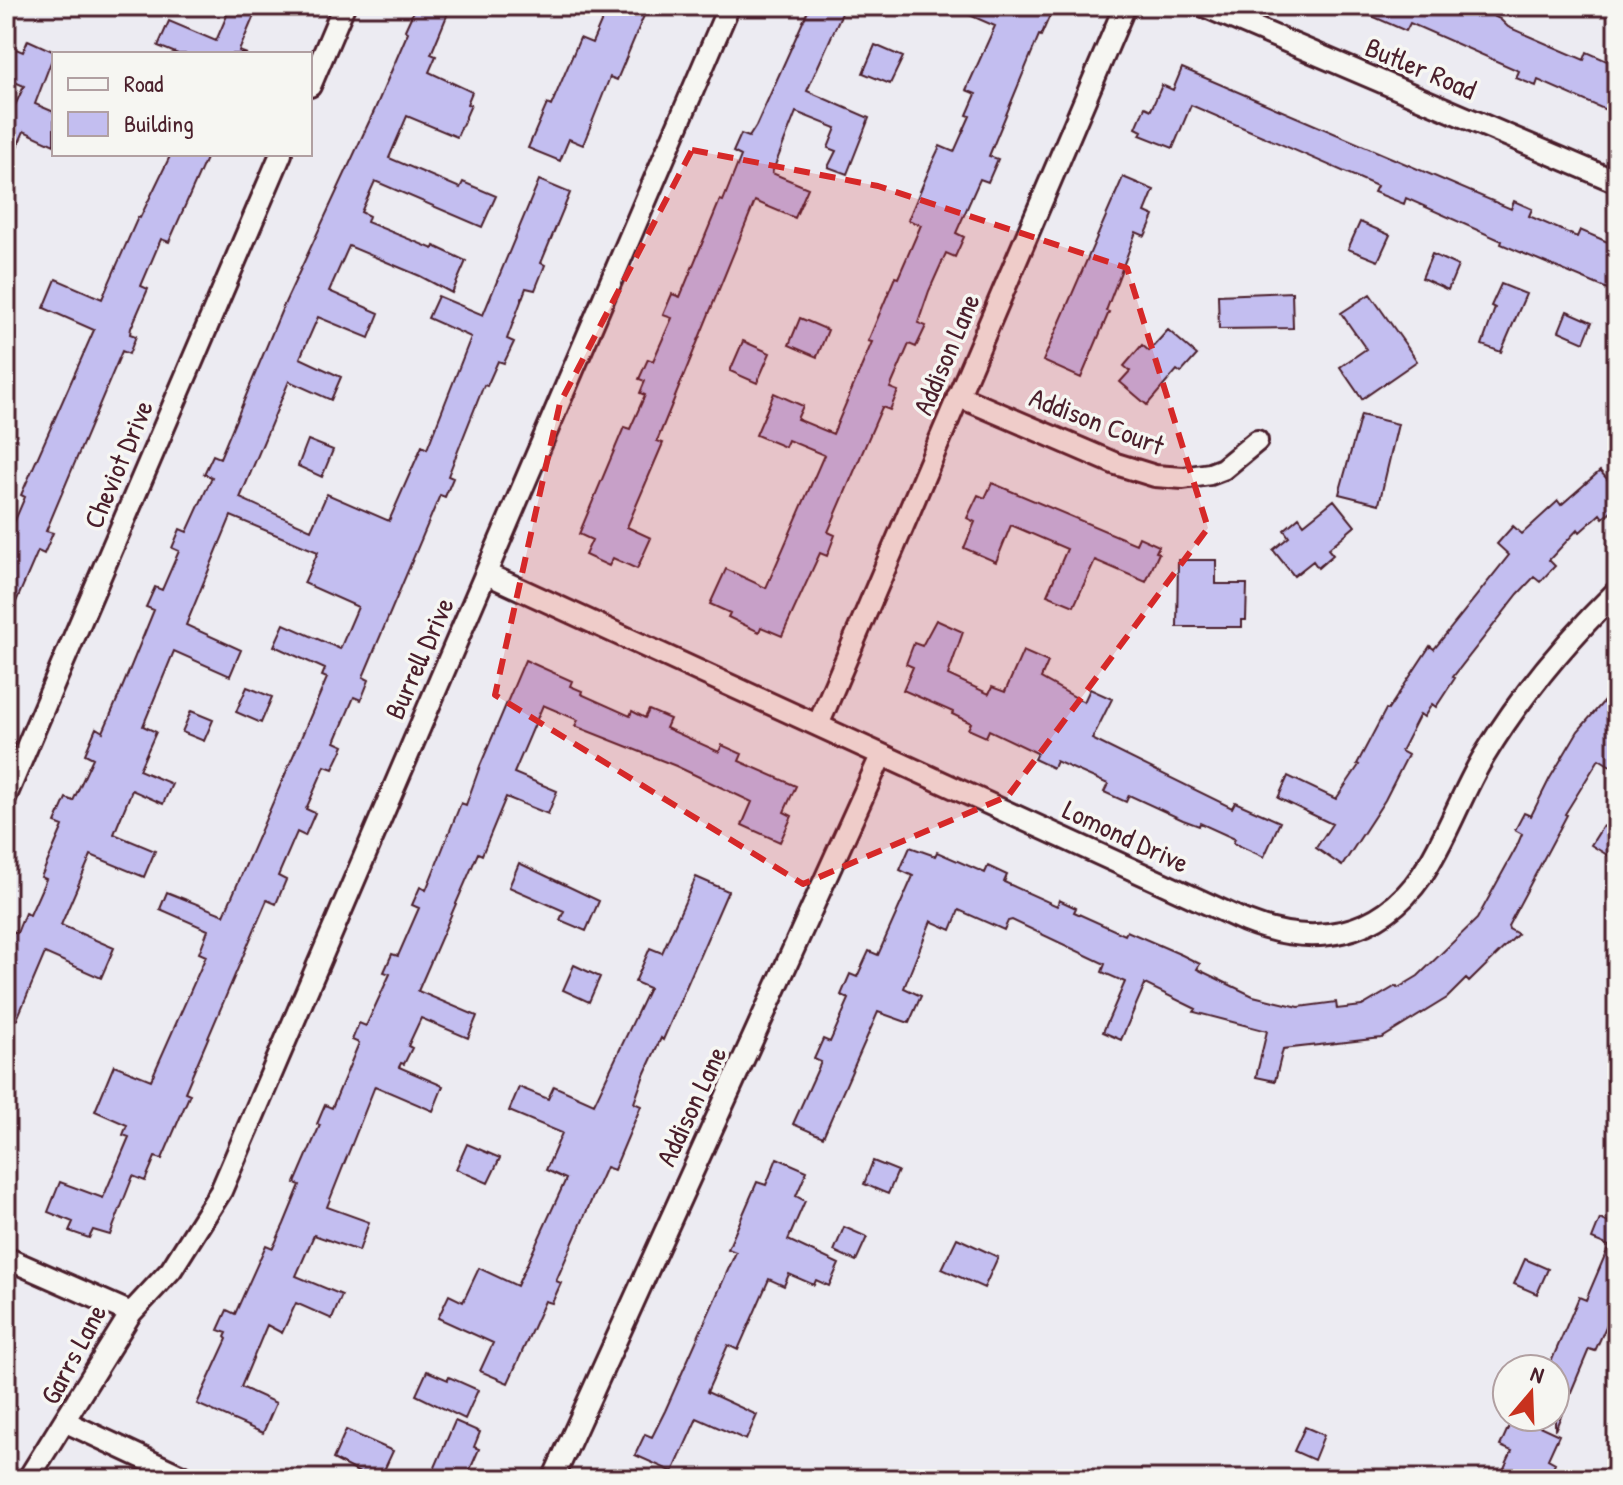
<svg xmlns="http://www.w3.org/2000/svg" width="1623" height="1485" font-family="'Patrick Hand',sans-serif">
<style>
.building{fill:#c3bef0;stroke:#4a1f2b;stroke-width:2}
.lines{fill:none;stroke-linecap:round;stroke-linejoin:round}
.minor-casing{stroke:#4a1f2b;stroke-width:26}
.minor{stroke:#f6f6f2;stroke-width:20}
.marked{fill:#d62828;fill-opacity:0.2;stroke:#d62828;stroke-width:6;stroke-dasharray:16 10;stroke-linejoin:round}
.labels{text-anchor:middle;dominant-baseline:central;stroke-width:7;stroke-linejoin:round;paint-order:stroke}
.street-label{font-size:28px;fill:#4a1f2b;stroke:#f6f6f2}
</style>
<rect width="100%" height="100%" fill="#ecebf2"/>
<filter id="ink" filterUnits="userSpaceOnUse"><feTurbulence type="fractalNoise" baseFrequency=".0125" numOctaves="2"/><feDisplacementMap in="SourceGraphic" scale="16" xChannelSelector="R" yChannelSelector="G"/><feConvolveMatrix kernelMatrix="1 2 1 2 8 2 1 2 1" color-interpolation-filters="sRGB"/></filter>
<g filter="url(#ink)">
<!-- building -->
<path class="building" d="M231,6H258L239,51L247,54H178L158,46L169,21L216,41Z
M416,6H451L431,54L436,56L429,72L472,92L467,104L471,105L457,137L407,116L389,158L460,188L463,182L496,196L482,227L375,181L361,212L369,216L367,222L433,249L434,246L466,261L452,293L420,276L349,246L329,291L379,313L369,338L318,317L300,358L341,377L331,400L289,381L240,498L311,530L327,494L389,521L422,446L427,449L471,337L428,318L438,296L483,315L539,180L570,193L541,263L545,265L535,290L526,288L507,339L514,342L504,363L498,361L487,386L484,385L448,476L453,478L445,497L440,495L363,677L369,680L361,700L354,697L335,742L344,746L333,769L325,766L306,809L315,813L305,836L297,832L278,876L286,880L276,904L267,900L185,1092L190,1094L162,1159L155,1157L145,1181L133,1176L110,1235L93,1230L89,1238L69,1231L73,1222L48,1212L60,1182L103,1198L129,1137L123,1135L127,1125L95,1111L114,1065L151,1080L206,956L199,953L208,930L160,909L167,892L224,915L327,678L322,676L325,669L274,646L284,624L340,649L358,607L304,583L318,552L231,516L186,625L241,650L230,676L174,651L143,726L156,732L139,770L172,784L163,804L132,790L114,834L155,851L144,877L91,855L61,925L114,948L101,978L45,953L6,1045V929L17,933L25,913L30,915L46,879L41,877L63,826L55,823L66,798L73,801L93,758L85,754L96,728L103,732L120,693L154,610L146,607L155,587L162,590L179,551L172,548L180,529L187,532L212,477L204,474L213,455L220,458L283,307L375,109L408,32L405,30Z
M608,6H648L617,80L610,77L583,145L569,139L560,161L528,148L547,104L551,106L580,38L592,43Z
M810,6H845L807,91L869,118L847,174L828,167L836,151L828,148L836,128L796,112L772,173L808,188L795,218L755,201L657,441L663,443L627,527L651,538L637,569L613,558L609,566L585,555L592,540L579,534L624,427L630,429L645,395L640,393L645,381L639,379L648,359L653,361L672,318L663,315L672,294L680,297L720,200L723,201L741,156L733,152L741,134L749,137L756,126Z
M949,6H1054L1041,36L1039,35L989,156L998,159L988,182L980,179L956,233L964,237L955,257L946,253L929,291L918,323L926,326L916,347L909,344L890,388L898,391L890,410L882,407L828,532L835,535L827,556L820,553L782,636L761,627L759,632L728,617L730,613L710,604L726,569L766,588L824,455L788,440L785,447L756,435L774,393L803,406L797,419L833,434L872,342L868,341L895,277L898,278L921,225L908,220L932,163L940,146L954,152L970,116L967,115L976,94L966,90L995,26Z
M1349,6H1490L1487,13L1500,19L1508,27L1584,60L1587,52L1614,64L1610,74L1617,77V112L1607,108L1606,110L1538,80L1536,86L1516,78L1519,71L1410,23L1406,31Z
M28,40L57,53L54,54L35,104L54,112V145L24,131L6,172V125L24,86L10,80L15,68L9,65L16,49L23,52Z
M875,45L903,57L890,84L863,73Z
M1182,68L1511,209L1514,201L1532,209L1529,216L1577,237L1580,230L1617,246V293L1501,244L1502,241L1406,198L1404,204L1374,192L1377,186L1191,105L1173,148L1140,135L1142,131L1136,128L1145,107L1151,110L1162,85L1173,90Z
M171,154H208L169,242L161,239L141,286L148,289L131,328L130,334L136,336L129,354L122,351L46,531L53,533L44,554L38,551L6,625V541L25,497L21,495L94,330L44,308L56,279L102,299L138,217L140,218Z
M1123,177L1154,190L1145,212L1154,216L1145,236L1136,232L1106,311L1109,312L1081,378L1043,361Z
M1360,222L1390,235L1378,261L1348,249Z
M1432,254L1458,266L1448,290L1422,278Z
M1501,284L1526,294L1501,352L1482,345L1495,308L1491,306Z
M1292,292L1293,328L1219,329L1218,295Z
M1370,294L1417,361L1362,399L1340,367L1366,349L1341,313Z
M1567,311L1592,322L1584,342L1559,331Z
M800,318L828,330L817,357L789,345Z
M1168,330L1197,355L1181,373L1177,370L1147,405L1120,382L1130,371L1124,366L1142,345L1149,351Z
M743,341L770,353L757,383L730,371Z
M1361,415L1398,424L1379,504L1339,494Z
M308,440L333,450L322,477L298,466Z
M1600,471L1617,490V506L1603,518L1600,514L1580,532L1578,529L1549,560L1555,566L1540,582L1534,577L1518,594L1453,677L1455,678L1436,707L1432,704L1424,717L1420,714L1401,751L1408,755L1385,800L1342,866L1316,848L1332,824L1278,798L1288,776L1336,799L1359,765L1357,764L1386,709L1388,710L1430,646L1434,649L1509,555L1497,544L1513,526L1522,534L1558,501L1561,505Z
M992,483L1136,544L1139,537L1159,546L1156,552L1159,553L1146,582L1095,560L1074,606L1047,595L1067,549L1011,525L996,562L964,548L975,522L967,518L978,495L985,498Z
M1334,500L1355,526L1328,549L1333,555L1318,568L1313,561L1294,576L1273,550L1289,537L1284,530L1299,517L1304,524Z
M1178,560H1216V584H1247L1246,620H1242V627H1177Z
M936,620L963,632L948,675L989,694L992,687L1005,692L1023,651L1048,662L1041,678L1084,702L1090,689L1112,699L1092,739L1232,808L1235,802L1280,822L1264,857L1233,843L1235,839L1200,823L1199,826L1183,820L1129,795L1126,802L1104,792L1108,784L1056,761L1053,768L1034,759L1037,753L989,730L986,737L968,729L971,723L952,714L953,712L903,690L913,667L906,664L914,643L922,646Z
M525,660L572,681L570,686L582,691L581,694L630,716L632,711L645,718L649,710L670,719L666,728L719,752L722,745L742,754L739,761L796,786L784,812L792,816L780,842L742,825L752,802L676,766L575,726L578,720L543,705L514,773L557,791L548,814L506,797L482,855L478,853L418,991L477,1016L468,1038L421,1018L408,1046L412,1048L404,1064L401,1063L399,1067L443,1086L433,1111L375,1086L327,1207L369,1222L359,1251L314,1235L296,1276L342,1295L332,1319L296,1303L282,1333L267,1325L241,1387L276,1403L263,1433L197,1404L227,1339L225,1337L227,1333L218,1330L227,1310L235,1314L266,1245L273,1248L284,1224L300,1185L295,1183L320,1125L317,1124L325,1105L332,1108L359,1043L352,1040L359,1023L366,1026L390,974L384,972L392,954L398,956L419,908L412,905L420,887L426,890L461,803L466,805L480,766Z
M1617,686V770L1599,759L1565,814L1567,815L1508,926L1509,929L1518,934L1469,982L1466,979L1447,998L1382,1038L1283,1049L1275,1081L1256,1077L1267,1031L1194,1012L1196,1009L1145,984L1121,1040L1103,1032L1125,982L1102,972L1105,964L1012,920L1008,921L1004,930L959,910L951,930L931,921L904,988L921,996L909,1023L878,1012L823,1137L793,1124L821,1062L814,1059L823,1039L830,1042L849,999L841,995L850,974L857,977L869,951L878,955L913,876L900,870L910,847L935,856L937,852L985,873L988,866L1007,875L1004,882L1057,906L1059,900L1076,908L1074,912L1125,935L1127,931L1182,955L1200,964L1197,969L1253,996L1299,1007L1336,1002L1337,1009L1362,1006L1396,986L1398,988L1418,976L1477,919L1516,848L1522,834L1515,830L1524,813L1531,816L1550,778L1578,731Z
M247,687L272,697L261,723L236,712Z
M191,711L213,720L204,741L182,732Z
M1603,826L1617,835V861L1591,845Z
M519,863L599,901L586,931L560,920L564,911L509,887Z
M696,877L728,891L663,1040L661,1038L644,1075L634,1103L641,1106L614,1170L606,1167L556,1281L561,1283L552,1303L545,1301L508,1383L480,1371L493,1343L438,1318L449,1295L463,1302L479,1268L517,1286L566,1179L546,1170L562,1133L509,1111L519,1087L548,1099L554,1086L594,1104L649,988L635,982L650,948L662,953Z
M574,965L600,977L589,1002L563,990Z
M467,1144L500,1158L488,1183L456,1169Z
M777,1158L807,1171L796,1196L805,1201L788,1240L839,1264L829,1286L816,1280L814,1285L789,1274L784,1286L769,1279L738,1350L728,1345L707,1392L757,1415L746,1440L697,1418L673,1472L635,1455L645,1434L652,1437L665,1411L736,1252L728,1249L757,1182L766,1185Z
M873,1161L898,1171L888,1194L864,1184Z
M1600,1219L1617,1226V1302L1595,1351L1589,1349L1555,1430V1369H1548L1579,1297L1586,1300L1609,1246L1592,1239Z
M844,1227L867,1237L856,1261L834,1251Z
M957,1238L998,1257L984,1288L942,1269Z
M1525,1259L1548,1269L1537,1294L1514,1284Z
M427,1371L448,1380L449,1377L478,1390L465,1419L416,1395Z
M1513,1417H1520L1559,1435L1548,1459L1555,1463L1548,1479H1499L1512,1451L1500,1446Z
M455,1421L480,1432L474,1447L479,1449L466,1479H430Z
M1305,1427L1324,1435L1314,1460L1294,1451Z
M346,1430L393,1451L380,1479H371L333,1459Z"/>
<g class="lines">
<defs>
<path id="minor" d="M1204,6L1617,182
M310,86L344,6
M958,396L1116,464L1155,476L1183,478L1210,474L1223,469L1257,441
M487,574L1245,921C1312,948 1379,938 1422,875C1447,838 1461,794 1484,756C1521,695 1566,641 1617,591
M818,725L1125,6
M6,796L281,154
M6,1258L131,1313
M64,1421L188,1479
M28,1479L131,1313L171,1270L221,1191L729,6
M553,1479L881,756"/>
</defs>
<!-- minor casing -->
<use href="#minor" class="minor-casing"/>
<!-- minor -->
<use href="#minor" class="minor"/>
</g>
</g>
<!-- marked area -->
<path class="marked" d="M692,150L878,186L1127,268L1208,528L1008,796L803,884L495,695L560,403Z"/>
<g class="labels">
<!-- street labels -->
<g class="street-label">
<text transform="translate(1421 68) rotate(23)">Butler Road</text>
<text transform="translate(946 354) rotate(-67)">Addison Lane</text>
<text transform="translate(1097 421) rotate(21)">Addison Court</text>
<text transform="translate(118 464) rotate(-67)">Cheviot Drive</text>
<text transform="translate(419 658) rotate(-66)">Burrell Drive</text>
<text transform="translate(1126 836) rotate(25)">Lomond Drive</text>
<text transform="translate(691 1106) rotate(-65)">Addison Lane</text>
<text transform="translate(73 1354) rotate(-62)">Garrs Lane</text>
</g>
</g>
<!-- margin -->
<rect width="1623" height="1485" fill="none" stroke="#f6f6f2" stroke-width="32"/>
<rect x="16" y="16" width="1591" height="1453" fill="none" stroke="#4a1f2b" stroke-width="3" filter="url(#ink)"/>
<!-- legend -->
<rect x="52" y="52" width="260" height="104" fill="#f6f6f2" stroke="#b1a0a2" stroke-width="2"/>
<rect x="68" y="78" width="40" height="12" fill="#f6f6f2" stroke="#b1a0a2" stroke-width="2"/>
<text x="124" y="92" font-size="24" fill="#4a1f2b">Road</text>
<rect x="68" y="112" width="40" height="24" fill="#c3bef0" stroke="#b1a0a2" stroke-width="2"/>
<text x="124" y="132" font-size="24" fill="#4a1f2b">Building</text>
<!-- north arrow -->
<g transform="translate(1531 1393) rotate(19)"><circle r="38" fill="#f6f6f2" stroke="#b1a0a2" stroke-width="2"/>
<path d="M0-6L14 30L0 20L-14 30Z" fill="#c8321e"/>
<text y="-12" font-size="22" font-weight="bold" text-anchor="middle" fill="#4a1f2b">N</text>
</g>
</svg>
